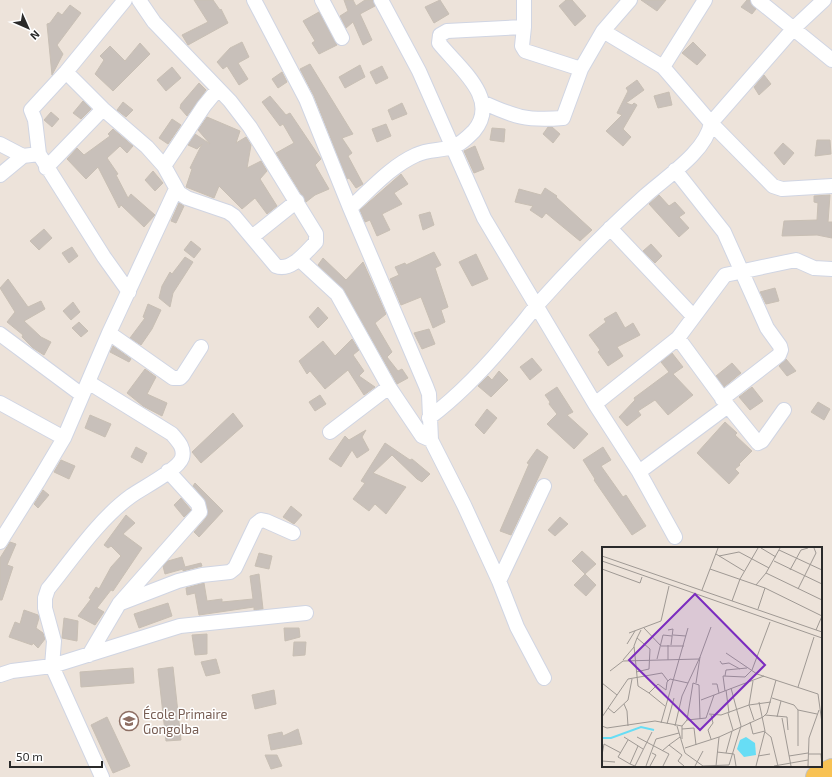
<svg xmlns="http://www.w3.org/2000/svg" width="832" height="777" font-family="'Exo 2',sans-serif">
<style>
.building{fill:#c8c0ba;stroke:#c8bfb4}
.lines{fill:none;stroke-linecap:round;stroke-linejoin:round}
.street-casing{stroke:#d0d5e3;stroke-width:16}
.primary-casing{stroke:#c3c3c3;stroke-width:24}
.street{stroke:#fff;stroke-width:14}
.primary{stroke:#f8c254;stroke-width:22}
.labels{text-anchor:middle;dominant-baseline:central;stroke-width:3;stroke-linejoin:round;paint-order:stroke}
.education-label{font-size:13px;fill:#785e54;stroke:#fff;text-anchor:start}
.inset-river{fill:none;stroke:#67ddf5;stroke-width:2}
.inset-road{fill:none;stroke:#9f9994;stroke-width:1}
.view{fill:#7b2cbf;fill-opacity:0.15;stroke:#7b2cbf;stroke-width:2}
.inset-edge{fill:none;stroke:#2a2a2a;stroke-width:2}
</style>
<rect width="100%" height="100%" fill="#ede3da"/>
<!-- building -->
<path class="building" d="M194,0H213L220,10L221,9L228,23L188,45L182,35L208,22Z
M344,0H353L356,6L365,0H373L375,6L360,14L372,40L363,45L353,22L346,28L340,16L348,11Z
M440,0L449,14L434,23L425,7Z
M566,0H572L586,16L575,26L559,6Z
M641,0H666L657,11Z
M747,0H750L756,9L752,14L741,7Z
M70,5L81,13L57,45L63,54L52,75L47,24L50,23L58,12L62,15Z
M319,12L337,45L319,54L312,43L315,41L303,21Z
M242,42L249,57L238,63L248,79L239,85L227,66L223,69L217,62L230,48Z
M693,42L706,55L697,65L682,53Z
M140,43L150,54L113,91L95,74L104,60L100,56L110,46L125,61Z
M310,64L353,134L342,138L352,153L348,156L363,184L356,188L349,178L347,179L314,96L300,69Z
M360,65L365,77L345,88L339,77Z
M382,66L388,78L376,84L370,72Z
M172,67L181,78L166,91L157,80Z
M282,72L287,82L278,88L272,79Z
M764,75L771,84L759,95L754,87Z
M637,80L644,90L626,103L632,105L634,103L637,105L623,129L631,137L623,146L606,131L622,115L617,113L628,91L626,88Z
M199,83L206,90L187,116L180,108L181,104Z
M669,92L672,105L658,108L654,96Z
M270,96L286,115L290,113L321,159L315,165L329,189L315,195L306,202L276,153L294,143L283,124L280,126L262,102Z
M83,101L91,109L81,119L73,113Z
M123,102L133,110L126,117L117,110Z
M402,103L407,114L392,120L388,110Z
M51,112L59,119L52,127L44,120Z
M207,117L240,131L236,143L246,137L251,145L247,168L261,161L267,171L260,179L277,206L267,214L255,198L242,209L219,186L214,198L186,187L192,169L190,168L202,144L197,149L188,145L195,134L210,144L198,130Z
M172,119L181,125L168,144L159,138Z
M386,124L391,136L377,142L372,129Z
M548,127H552L560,134L553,143L543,134Z
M492,128L505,129L504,142L490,140Z
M113,129L133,146L127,153L120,146L107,158L118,174L116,175L128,198L131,194L155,215L144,227L121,205L119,208L98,167L86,179L67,159L77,148L84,155L110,136L108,134Z
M817,140H830L831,154L815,156Z
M783,143L794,153L784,165L774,153Z
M475,146L484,169L474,173L464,151Z
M153,171L163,183L155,191L145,180Z
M401,174L408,184L394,193L402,204L382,214L390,230L377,236L370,220L365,222L360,210Z
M545,188L557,196L556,197L592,230L580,241L546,213L542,218L530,210L533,206L515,202L519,189L541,195Z
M659,195L669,206L675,202L685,213L679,217L689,228L679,237L649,204Z
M830,195L828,222H832V238L817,235L782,236L784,221L817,220L818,203L814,202V196Z
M179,203L184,206L176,223L171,221Z
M430,212L434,225L423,230L419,215Z
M44,229L52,238L39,250L30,241Z
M191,241L201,249L194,258L184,250Z
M651,244L662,256L655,263L643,251Z
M72,247L78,256L69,263L62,253Z
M434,252L441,265L435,268L448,307L441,310L445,322L433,328L421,297L401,305L390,279L399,275L395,267L405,263L406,265Z
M476,254L488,279L472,286L459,262Z
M185,257L193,262L173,293L170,307L159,298L162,286L170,272L172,274Z
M323,258L346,280L363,262L386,314L375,323L392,352L387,357L398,371L402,369L408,378L397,384L344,290L318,265Z
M8,279L28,307L41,301L45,309L24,321L41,337L51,342L44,355L33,348L22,337L23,335L7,322L15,312L0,288Z
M775,288L779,301L766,304L760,292Z
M73,302L80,312L71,320L63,311Z
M148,304L161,310L152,329L141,345L130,338L145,318L143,317Z
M318,307L328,318L318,328L309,317Z
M616,312L625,328L633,323L640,335L617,347L623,356L608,366L598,352L600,350L589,335L606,322L604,319Z
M79,322L88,331L81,337L72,328Z
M429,329L435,344L422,349L414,333Z
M352,339L359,350L353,355L364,371L359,376L375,387L364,395L348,370L325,389L310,371L307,374L299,361L323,341L335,356Z
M113,346L131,359L129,362L110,352Z
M672,353L683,367L673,374L693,395L668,415L655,400L638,411L641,415L627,426L619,417L635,400L634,398L669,372L661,362Z
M532,358L542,370L530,380L520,367Z
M786,359L796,371L787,376L779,366Z
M732,363L741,373L724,387L716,376Z
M145,369L156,377L147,394L167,403L162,416L143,406L127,393Z
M499,371L508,380L491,397L478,386L488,376L492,380Z
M557,387L573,412L567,415L588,434L574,449L547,424L557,414L549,404L550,402L545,395Z
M752,387L763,401L750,410L739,397Z
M320,395L326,404L315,411L309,402Z
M818,402L830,409L824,420L811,412Z
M487,409L497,418L484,434L475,425Z
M233,413L243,426L201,463L192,452Z
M90,415L111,424L105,437L85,428Z
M725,422L737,433L735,435L752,451L739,464L740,465L735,469L739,473L729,484L697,453Z
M366,430L362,437L369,450L357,458L352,450L341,467L329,459L345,436L349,440Z
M385,443L410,460L412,459L430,474L422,482L417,479L392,455L373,473L406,487L386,514L375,504L369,511L353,499L365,483L361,481Z
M136,447L147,453L142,463L131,457Z
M603,447L611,460L601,466L623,497L626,495L646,526L632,535L594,480L595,479L583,460Z
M537,449L548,457L511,535L500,531L529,464L527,463Z
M61,460L75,466L69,479L54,472Z
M195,483L223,511L199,537L194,532L206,518L208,510L204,499L193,486Z
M43,490L49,495L38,508L34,504Z
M181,498L191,510L184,517L174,505Z
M291,506L302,515L294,524L283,517Z
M126,515L135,523L123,534L142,548L113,591L111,590L97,608L104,612L95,625L78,616L91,599L89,598L96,587L99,589L111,567L121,556L111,546L108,548L104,545Z
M560,517L568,524L555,536L548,530Z
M10,542L16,544L7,565L13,567L2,600H0V558Z
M582,551L596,564L585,574L572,561Z
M259,553L272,556L269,569L255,566Z
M182,557L185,567L201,563L202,566L183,571V569L165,574L163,566L168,561Z
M259,574L263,609L254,610V607L199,615L195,593L187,595L186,588L204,583L207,601L222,599V602L253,599L250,576Z
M585,574L596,585L586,596L574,585Z
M168,603L172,616L139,628L134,614Z
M24,610L38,615L39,618L36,628L43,633L45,639L38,648L33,643L32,645L9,637L15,622L20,624Z
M64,618L78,621L77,641L62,638Z
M284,628H299L300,637L285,641Z
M207,634V654L195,655L192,635Z
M294,642H306L305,655L293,656Z
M216,659L220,673L206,676L201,662Z
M173,667L181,740L166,741L158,669Z
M133,668L134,683L81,687L80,672Z
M274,690L276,704L255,709L252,695Z
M107,717L130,766L113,773L91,725Z
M298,729L302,744L271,750L268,735L282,732L283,736Z
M265,755H277L282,766L271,769Z"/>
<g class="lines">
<defs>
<path id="street" d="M125,0L66,72L31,110L35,120L39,154L104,257L129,292
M254,0L306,99L350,208L426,386L429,394L431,440L464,505L499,581L517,627L544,678
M322,0L342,38
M381,0L419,71L484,218L595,404L639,472L675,537
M705,0L663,67L711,123L773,186L782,189L832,186
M758,0L832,60
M524,27L522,46L525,51L581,69
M603,31L663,67
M66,72L103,109L147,147L164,166L179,193L187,198L228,212L234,216L276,266C291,272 306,252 316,242V234L250,127L230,101L154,22L139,0
M482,102C515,117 526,121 563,118L581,69L603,31L630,0
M0,144L23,156
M164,166L204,106L218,89
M46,168L103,109
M675,170L724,232L767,328L780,346L781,350L779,355L722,399
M0,175L23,156L39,154
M350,208C370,190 391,166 416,155C428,149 440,151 452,147C460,145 468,137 474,131C501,99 458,67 439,43L440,35L447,31L524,27V0
M610,228L693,316
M252,237L297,201
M299,259L337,294L389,387L422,436L431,440
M109,333L173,378H180L183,375L201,347
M0,334L82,395
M678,338L728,406L758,443L762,441L784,410
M88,382L172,434C178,441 185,448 182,458C178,470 142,488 131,496C99,519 73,558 48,589L45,598V608L54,641L52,666L102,777
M0,403L64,438
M595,404L678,338L725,275L796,260L814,268L832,269
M429,418C462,393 489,364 515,332C523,323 530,313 538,304C572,266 607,230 645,196C666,177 706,152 711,123L794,28L824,0
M330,432L389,387
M639,472L728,406
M0,542L39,480L64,438L109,333L176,189
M499,581L544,486
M121,603L178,581L202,575L230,572L235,568L256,524L261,520L266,521L293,533
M89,655L119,604L200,512L198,504L168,471
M0,675L12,671L52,666L180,626L306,613"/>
<path id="primary" d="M817,777L832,770"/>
</defs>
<!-- street casing -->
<use href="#street" class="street-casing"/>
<!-- primary casing -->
<use href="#primary" class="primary-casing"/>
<!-- street -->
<use href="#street" class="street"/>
<!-- primary -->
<use href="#primary" class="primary"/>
</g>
<!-- icons -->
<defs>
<symbol id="school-ring" viewBox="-11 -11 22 22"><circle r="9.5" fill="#fff" stroke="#8d6e63" stroke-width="1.5"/><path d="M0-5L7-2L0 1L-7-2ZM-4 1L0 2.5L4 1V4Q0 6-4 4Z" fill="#8d6e63"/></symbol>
</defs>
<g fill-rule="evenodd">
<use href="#school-ring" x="118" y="710" width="22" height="22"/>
</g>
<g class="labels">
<!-- education labels -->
<g class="education-label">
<text x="143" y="714">École Primaire<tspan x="143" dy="15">Gongolba</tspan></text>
</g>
</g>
<!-- overview -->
<g transform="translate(602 547)">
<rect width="220" height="220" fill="#ede3da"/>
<path d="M144,190L153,196L154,208L142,210L135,202L138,193Z" fill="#67ddf5"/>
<path class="inset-river" d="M0,191H9L39,180L52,183"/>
<path class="inset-road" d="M159,1L174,10M177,3L220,23M114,7L142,24M0,9L220,85M117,9L137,5L167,21M0,14L220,91M172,14L220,37M0,22L38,36L40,30M108,22L163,41L220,69M188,23L199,3L206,1M164,26L220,53M154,38L164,26L178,1M196,42L214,6L212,1M100,43L116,1M130,54L138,32L156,1M156,62L163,41M42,81L59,99H82M66,83L71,82L69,98M214,83L220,69M27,86L59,74L67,39M71,88L84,89M35,91L32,99L36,139L47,146L56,137L64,143L65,135L68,132L86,136M25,97L33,84M124,106L155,127L216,147L220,176M55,112L61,88L70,89M21,113L32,100M66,113V98M118,114L120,117L127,116L138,122M8,124L21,114L97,112M34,125L47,122L48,102L35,91L39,83M123,129L124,123L145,121M151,134L147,158L152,173M0,136L15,148M94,136L98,110L109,80M110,137H115L117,146M196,140L212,90M129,141L139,179M124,143L127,166M123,144L121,129L143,130L150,123L168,75M47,146L63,159M170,151L192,158L196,163V199M99,153L162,129M22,157L25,164L26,179M6,161L12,166L26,153L30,132M196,163L215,167M126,166L131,183M107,167L119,168L147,158L169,155M163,168L185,170L186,183M0,170L26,132L60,126L66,134M175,170L179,154M180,171L189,219M85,173L91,136L97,138L98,172M148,175L151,187L163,184M59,176L86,81M65,177L72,151M0,179L5,181L53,174L80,179V192M73,179L80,149L98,110M75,179L83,206L101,219L127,218L139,179M80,179L85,173L104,171L112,148M80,182L92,181L94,198M163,185L169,190L176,219M22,190L41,202M35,190L67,207L61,219M109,192L106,183L111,176L109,168M26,193L16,210L28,217M67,198L78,190M36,199L28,217L33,219L50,185M83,201L117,190L161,170L165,166L174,133M60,204L67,198L80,208M115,205L132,207L134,219M124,206L130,184M206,207H220M219,207L220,219M0,208L2,197L19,206M80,208L76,214L82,219M156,209L168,207M187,209L206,206M0,214L13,215M44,219L54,192L77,186M48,219L54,208L50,206M93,219L101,204M114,219L117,190M154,219L163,184L157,155M172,219L206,213M206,219L207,191L217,163"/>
<path class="view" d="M93,47L163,118L98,183L27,113Z"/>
<rect width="220" height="220" class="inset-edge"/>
</g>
<!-- north arrow -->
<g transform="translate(28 28) rotate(135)" stroke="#ffffff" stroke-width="3" paint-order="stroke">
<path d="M0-3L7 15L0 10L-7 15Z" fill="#2a2a2a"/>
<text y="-6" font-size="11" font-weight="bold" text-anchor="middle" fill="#2a2a2a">N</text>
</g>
<!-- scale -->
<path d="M10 761v6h92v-6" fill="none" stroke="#2a2a2a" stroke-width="2"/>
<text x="16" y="761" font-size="12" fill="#2a2a2a" stroke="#ffffff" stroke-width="3" paint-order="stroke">50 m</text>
</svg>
